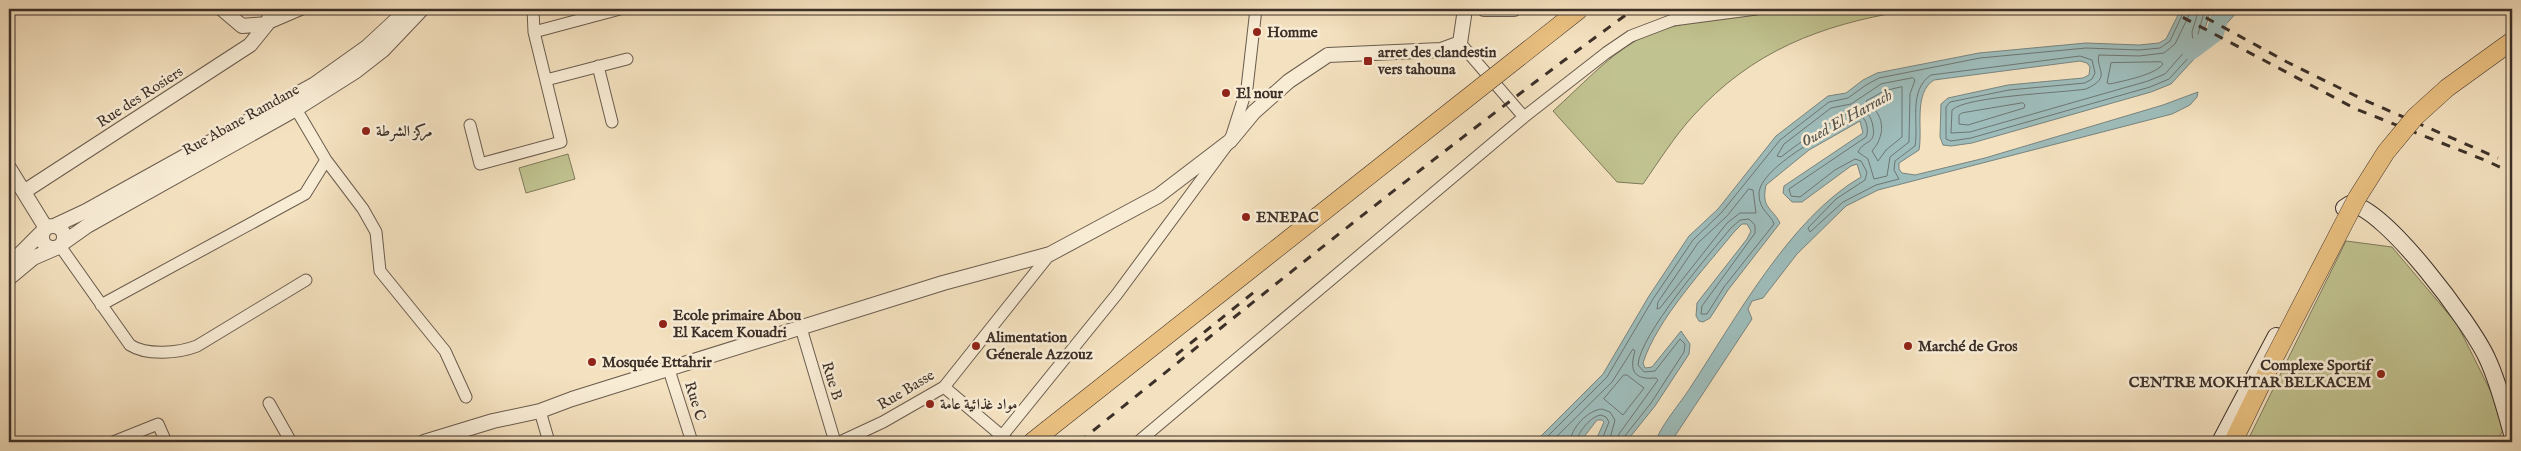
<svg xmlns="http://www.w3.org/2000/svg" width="2521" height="451" font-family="'IM FELL English',Amiri,serif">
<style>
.green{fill:#c0c28f;stroke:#7e795c}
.water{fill:#9ebcba;stroke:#778480}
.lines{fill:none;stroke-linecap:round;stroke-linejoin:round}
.shore{stroke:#6d7672;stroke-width:1}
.river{stroke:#9ebcba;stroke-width:18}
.minor-casing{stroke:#6a5c4e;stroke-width:13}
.tertiary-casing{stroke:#6a5c4e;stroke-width:16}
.secondary-casing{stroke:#3c3029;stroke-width:18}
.primary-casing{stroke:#3c3029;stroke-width:19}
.minor{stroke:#f8ecd5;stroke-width:11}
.tertiary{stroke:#f8ecd5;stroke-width:14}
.secondary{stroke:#f8ecd5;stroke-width:16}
.primary{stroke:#eac080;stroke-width:18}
.rail{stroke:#3c3029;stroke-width:3;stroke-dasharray:9 9;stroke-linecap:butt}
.primary-bridge-casing{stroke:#3c3029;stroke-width:19;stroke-linecap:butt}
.primary-bridge{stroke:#eac080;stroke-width:18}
.poi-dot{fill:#8f2418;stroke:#f8ecd5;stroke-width:2}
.labels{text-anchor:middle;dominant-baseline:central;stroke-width:5;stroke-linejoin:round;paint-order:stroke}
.poi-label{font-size:15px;font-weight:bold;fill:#3c3029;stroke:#f8ecd5;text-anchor:start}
.street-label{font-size:15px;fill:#3c3029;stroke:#f8ecd5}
.water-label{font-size:16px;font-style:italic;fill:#54534d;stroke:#f8ecd5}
</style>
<rect width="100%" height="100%" fill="#f4e1bf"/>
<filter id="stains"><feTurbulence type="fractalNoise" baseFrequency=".004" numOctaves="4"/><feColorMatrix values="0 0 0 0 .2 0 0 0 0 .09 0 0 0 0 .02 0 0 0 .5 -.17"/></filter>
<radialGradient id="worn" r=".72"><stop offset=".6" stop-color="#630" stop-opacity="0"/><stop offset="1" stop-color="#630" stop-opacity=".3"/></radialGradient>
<!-- green -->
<path class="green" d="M1794,9H1904L1905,11C1820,25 1752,51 1693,116C1674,137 1659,161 1643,184L1617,182L1553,111C1579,88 1608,56 1637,40C1678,18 1747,15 1794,9Z
M568,154L575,179L526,193L519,168Z
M2346,241L2392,247L2457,324L2507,424L2496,442H2247Z"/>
<!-- water -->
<path class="water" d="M2181,9H2211L2203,35C2217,42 2225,19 2227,9H2240L2171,84L2151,92L1972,143L1951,146L1943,145L1940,137L1941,104L1948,98L2008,85L2083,78L2089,75L2090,67L2087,63L2080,61L1934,80C1913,93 1923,129 1919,150L1899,163V169L1902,173L1915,175L1985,158L2163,105L2198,92L2197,97L2190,105L2172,114L1878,190L1846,206L1797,254L1763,298L1752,301L1748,309L1752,319L1671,442H1656C1658,429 1682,401 1690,388C1735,320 1790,218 1861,177L1857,164L1851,166L1802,202H1792L1783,193L1784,186L1863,133L1860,121L1809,150L1766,185C1761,209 1772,207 1780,223L1728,290L1710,318L1703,322L1699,321L1696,316L1697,303L1747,239L1751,231L1747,224H1742L1734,232C1705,268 1657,319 1643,363L1645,368L1652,367L1681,331L1690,344L1689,354L1655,406L1626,442H1595L1604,422L1602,420H1597L1580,442H1535L1603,374L1649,296L1689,236L1718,209L1776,136L1828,96L1846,93L1863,80L1877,73L1979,53L2086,43L2139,45L2159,43L2166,39Z"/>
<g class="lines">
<!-- shore -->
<path class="shore" d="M2192,9L2175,44L2164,53L2139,56L2099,55C2095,69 2113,77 2086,89C2061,93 1966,96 1952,110L1951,133L1970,132L2148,81L2165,74L2193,42L2192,32L2199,9
M2161,62L2163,64C2155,75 2123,81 2110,84L2107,83L2111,63Z
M1913,78L1915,80L1910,94L1909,142L1890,157L1887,176L1874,179L1868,159L1858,152C1865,138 1878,146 1872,122C1870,116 1868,113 1862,110C1845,109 1795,146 1781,157L1777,156L1784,144L1831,108L1851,104L1881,84Z
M1902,87V137L1886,150L1878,161L1872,151C1882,140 1886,123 1875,110C1872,106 1868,105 1866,101L1884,91Z
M2023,103L2025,105L2024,108L1968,125L1959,124V115L1962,113Z
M1749,189L1753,190L1756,213H1740L1727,223L1660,308L1657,309L1658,302L1698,243L1727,216Z
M1624,375H1627L1644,388L1623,415L1604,399Z
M1542,442L1607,377L1653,299L1693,240L1722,212L1780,140L1829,102L1848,98L1866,85L1879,78L1980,58L2086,48L2139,50L2160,48L2170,41L2185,9
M1551,442L1612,382L1633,349L1635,351C1629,371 1634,380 1656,378L1658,380L1619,434L1616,442
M1570,442C1571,428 1588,410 1602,409L1610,412L1615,420L1609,442
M1576,442C1578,432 1591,416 1601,415L1606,417L1609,422L1601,442
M1623,442L1624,437L1651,403L1684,352L1685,344L1680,339L1655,371L1644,372L1638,365C1639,336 1710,253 1731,228L1740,220L1749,219L1755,225V233L1702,306L1701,314H1707L1724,287L1774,224C1771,214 1759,211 1759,194C1759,167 1834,129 1856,117L1861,116C1867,120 1869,131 1866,137L1789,189L1791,196L1800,197L1835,170L1855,159L1861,161L1867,172L1865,180L1836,199L1808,228L1810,232L1843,202L1876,185L1899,179L1894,170L1895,161L1915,146C1919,123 1908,90 1931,75L2080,56L2092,60L2095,73L2092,79L2085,83L2009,90L1950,102L1946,107V139L1951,141L1971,138L2150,87L2169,79L2202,43L2198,34L2205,9"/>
<!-- river -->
<path class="river" d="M2191,51L2215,33L2222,9"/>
<defs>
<path id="minor" d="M267,24L302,9
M267,24L269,9
M534,32L620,9
M1460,43L1524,117
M598,66L612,122
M546,80L627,59
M470,125L480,164L561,142L534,32L533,9
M326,160L363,209L376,232L380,271L445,351L466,397
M60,246L130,345C147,356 179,353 197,346L306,280
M101,305L305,194L326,160L296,109
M801,328L835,442
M669,370L692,442
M944,387L1009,442
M269,403L291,442
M540,411L549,442
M113,442L158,424L166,442
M840,442L883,422L944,387L1050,254
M994,442L1002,436L1117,294L1230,141L1247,88L1256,9
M1138,442L1524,117L1606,53L1631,36L1673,20L1756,9"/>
<path id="tertiary" d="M222,9L242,26L267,24
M1484,9H1514
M9,168L46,228
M25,191L250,45L267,24
M42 237a11 11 0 1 1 22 0a11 11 0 1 1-22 0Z
M54,226L86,211L315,84L367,47L408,9
M63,243L87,226L296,109L356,71L383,50L422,9
M9,265L43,231
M9,278L33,258L56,248
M424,442L493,421L540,411L572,399L943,283L1050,254L1158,196L1230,141L1254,112L1289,81L1328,55L1441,50L1460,43L1465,9"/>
<path id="secondary" d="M2344,208L2350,204C2385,207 2472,325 2487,358C2498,381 2505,409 2512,434
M2220,442L2276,336"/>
<path id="primary" d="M1032,442L1047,430
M2233,442L2269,368"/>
</defs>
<!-- minor casing -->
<use href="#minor" class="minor-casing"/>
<!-- tertiary casing -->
<use href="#tertiary" class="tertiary-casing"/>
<!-- secondary casing -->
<use href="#secondary" class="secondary-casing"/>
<!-- primary casing -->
<use href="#primary" class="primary-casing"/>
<!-- minor -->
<use href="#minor" class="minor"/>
<!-- tertiary -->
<use href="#tertiary" class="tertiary"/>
<!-- secondary -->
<use href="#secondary" class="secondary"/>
<!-- primary -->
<use href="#primary" class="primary"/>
<!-- rail -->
<path class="rail" d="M2167,9L2356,109L2487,161L2512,173
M2190,9L2287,62L2362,99L2498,158
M1176,355L1259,288
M1079,442C1262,295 1444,147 1634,9"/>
<defs>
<path id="primary-bridge" d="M2269,368L2357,198L2386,152L2415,117L2447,88L2512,41
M1047,430L1580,9"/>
</defs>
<!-- primary-bridge casing -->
<use href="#primary-bridge" class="primary-bridge-casing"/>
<!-- primary-bridge -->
<use href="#primary-bridge" class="primary-bridge"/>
</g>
<!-- markers -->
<g class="poi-dot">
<circle cx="1257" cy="32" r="5"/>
<rect x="1363" y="56" width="10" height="10" rx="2.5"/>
<circle cx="1226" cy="93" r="5"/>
<circle cx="366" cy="131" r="5"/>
<circle cx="1246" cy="217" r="5"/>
<circle cx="663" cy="324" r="5"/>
<circle cx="976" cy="346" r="5"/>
<circle cx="1908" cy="346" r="5"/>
<circle cx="592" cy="362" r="5"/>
<circle cx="2381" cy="374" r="5"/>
<circle cx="930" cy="404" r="5"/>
</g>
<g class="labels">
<!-- poi labels -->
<g class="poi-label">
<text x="1267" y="32">Homme</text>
<text x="1378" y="52">arret des clandestin<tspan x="1378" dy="17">vers tahouna</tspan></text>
<text x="1236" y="93">El nour</text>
<text x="376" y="131">مركز الشرطة</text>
<text x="1256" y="217">ENEPAC</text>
<text x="673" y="315">Ecole primaire Abou<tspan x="673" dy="17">El Kacem Kouadri</tspan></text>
<text x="986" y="337">Alimentation<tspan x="986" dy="17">Génerale Azzouz</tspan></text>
<text x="1918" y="346">Marché de Gros</text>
<text x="602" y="362">Mosquée Ettahrir</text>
<text x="2371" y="365" text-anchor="end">Complexe Sportif<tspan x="2371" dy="17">CENTRE MOKHTAR BELKACEM</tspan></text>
<text x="940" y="404">مواد غذائية عامة</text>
</g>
<!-- street labels -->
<g class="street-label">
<text transform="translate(140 97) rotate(-33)">Rue des Rosiers</text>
<text transform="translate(241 120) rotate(-29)">Rue Abane Ramdane</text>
<text transform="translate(832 381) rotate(73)">Rue B</text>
<text transform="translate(906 390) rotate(-31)">Rue Basse</text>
<text transform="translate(695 401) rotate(73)">Rue C</text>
</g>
<!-- water labels -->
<g class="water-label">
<text transform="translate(1847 119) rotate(-29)">Oued El Harrach</text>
</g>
</g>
<!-- margin -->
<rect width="2521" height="451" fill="none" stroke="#f4e1bf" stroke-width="30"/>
<rect x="10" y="10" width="2501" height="431" fill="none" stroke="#3c3029" stroke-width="2.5"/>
<rect x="15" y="15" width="2491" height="421" fill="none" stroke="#3c3029"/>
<rect width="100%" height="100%" filter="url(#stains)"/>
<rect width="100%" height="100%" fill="url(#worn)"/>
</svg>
